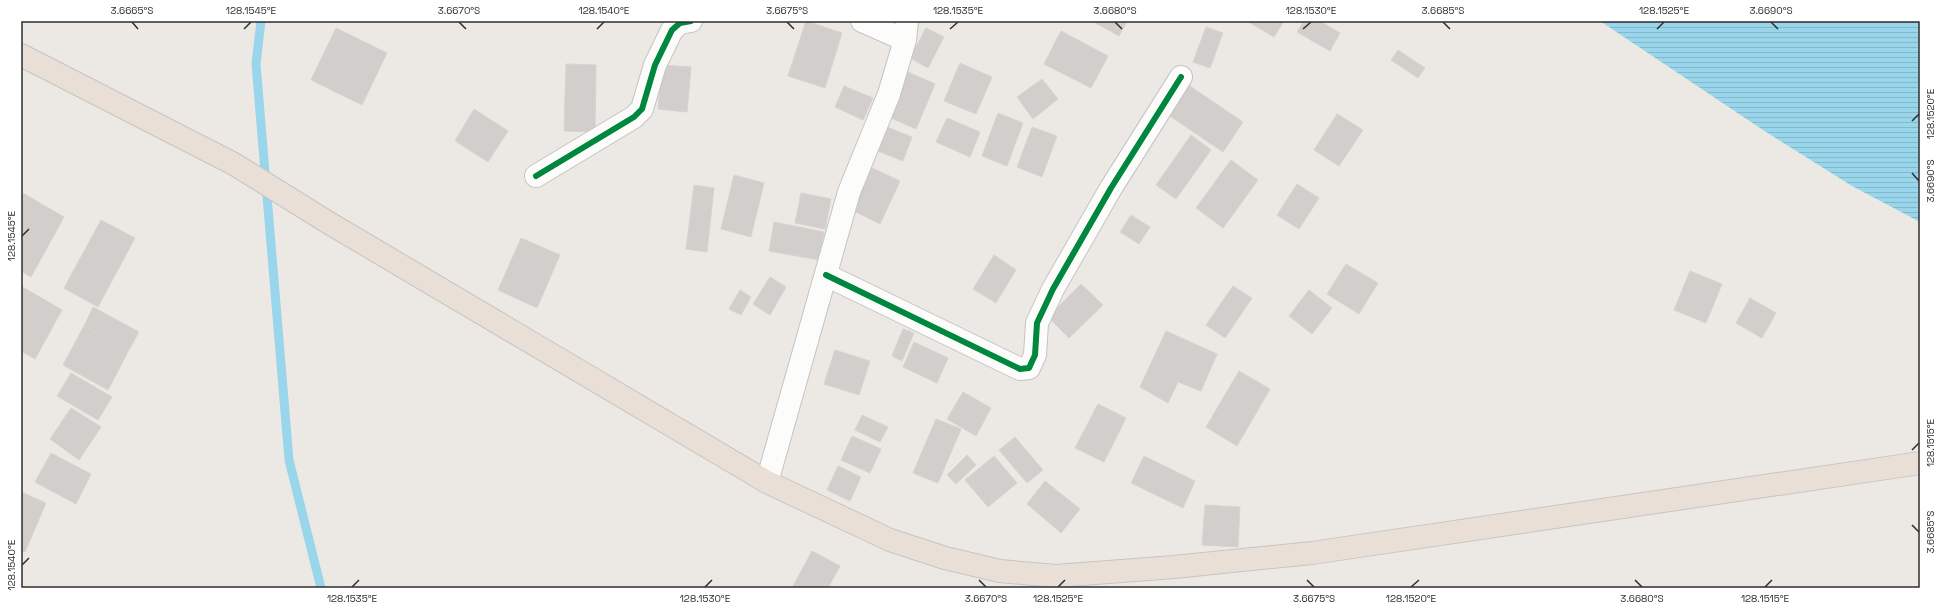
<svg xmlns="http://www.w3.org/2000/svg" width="1941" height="609" font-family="'Space Grotesk',sans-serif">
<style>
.water{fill:url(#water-rules)}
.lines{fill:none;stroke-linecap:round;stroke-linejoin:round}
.stream{stroke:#99d6ec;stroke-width:9}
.building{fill:#d1cecb;stroke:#d7d4d0}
.minor-casing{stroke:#c5c4c5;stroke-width:24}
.highway-casing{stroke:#c6c5c4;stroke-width:24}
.minor{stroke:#fcfcfb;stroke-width:22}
.highway{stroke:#eadfd6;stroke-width:22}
.cycleway-casing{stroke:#fff;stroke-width:8}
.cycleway{stroke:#00873e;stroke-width:6}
.ticks{fill:none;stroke:#2e2e2e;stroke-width:1.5}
.neatline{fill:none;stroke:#2e2e2e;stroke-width:1.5}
.ticks-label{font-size:10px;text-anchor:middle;fill:#2e2e2e}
</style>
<defs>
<pattern id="water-rules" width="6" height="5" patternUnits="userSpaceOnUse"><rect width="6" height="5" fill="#99d6ec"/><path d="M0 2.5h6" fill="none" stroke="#84b8cb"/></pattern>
</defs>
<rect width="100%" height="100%" fill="#ece8e4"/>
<!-- water -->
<path class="water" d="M1600,21H1920V222L1852,186L1766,132Z"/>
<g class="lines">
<!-- stream -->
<path class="stream" d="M261,21L256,64L289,460L321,588"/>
</g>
<!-- building -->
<path class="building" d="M806,21L842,33L825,88L788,76Z
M1092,21H1127L1119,36Z
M1247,21H1284L1274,37Z
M1304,21H1320L1340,33L1330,51L1297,32Z
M1206,27L1223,33L1210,68L1193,62Z
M336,28L387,53L362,105L311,80Z
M926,28L944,37L928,68L910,58Z
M1061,31L1108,56L1091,88L1044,64Z
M1398,50L1425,68L1418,78L1391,60Z
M960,63L992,77L976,114L944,101Z
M566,64L596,65L595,132L564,131Z
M662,65L691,67L687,112L658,109Z
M908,72L935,84L916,129L889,117Z
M1042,79L1058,99L1033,119L1017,97Z
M1181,80L1243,122L1223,152L1161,110Z
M844,86L873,98L863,120L835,107Z
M474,109L508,131L488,162L455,141Z
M998,113L1023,123L1007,166L982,156Z
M1337,114L1363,130L1339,166L1314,150Z
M947,118L980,132L970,157L936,142Z
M882,125L912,137L903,161L873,149Z
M1032,127L1057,136L1042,177L1017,167Z
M1191,135L1211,150L1176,199L1156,185Z
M1231,160L1258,180L1223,228L1196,208Z
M872,168L900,181L880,224L852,210Z
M734,175L764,183L751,237L721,229Z
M1297,184L1319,198L1299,229L1277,215Z
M694,185L714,188L707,252L686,249Z
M21,192L64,217L31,277L21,271Z
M801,193L831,199L825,229L795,223Z
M1131,215L1150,227L1139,244L1120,232Z
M101,220L135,238L98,307L64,288Z
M774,222L824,232L819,260L769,251Z
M521,238L560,255L537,308L498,290Z
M994,255L1016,270L996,303L973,289Z
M1346,264L1378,283L1359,314L1327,294Z
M1690,271L1722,284L1706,323L1674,310Z
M770,277L786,287L770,315L753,304Z
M1081,284L1103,305L1069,338L1048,317Z
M21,286L62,310L35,359L21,351Z
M1233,286L1252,298L1225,338L1206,325Z
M740,290L751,297L741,315L729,309Z
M1309,290L1332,308L1312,334L1289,316Z
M1750,298L1776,313L1762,338L1736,323Z
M93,307L139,332L129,350L84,326Z
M84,326L129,350L108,390L63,365Z
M903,329L914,333L902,361L892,356Z
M1166,331L1217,354L1201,391L1178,382L1168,403L1140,387Z
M914,342L948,358L937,383L903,367Z
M835,350L870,361L859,395L824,384Z
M1239,371L1270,389L1237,446L1206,427Z
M71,373L112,397L98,420L57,396Z
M963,392L991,408L976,436L947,419Z
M1098,404L1126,418L1104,462L1075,448Z
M71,408L101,427L79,460L50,439Z
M862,415L888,427L880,442L855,430Z
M936,419L961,429L938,483L913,473Z
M852,436L881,449L870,473L841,460Z
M1015,437L1043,470L1027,483L999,450Z
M51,453L91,474L76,504L35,482Z
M967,455L976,465L956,484L947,475Z
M994,456L1017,483L988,507L965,480Z
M1144,456L1195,481L1183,508L1131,483Z
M838,466L861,477L850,501L827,490Z
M1045,481L1080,509L1061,533L1027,504Z
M21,492L46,503L25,552L21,550Z
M1205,505L1240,507L1238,547L1202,545Z
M812,551L840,566L828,588H792Z"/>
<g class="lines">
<defs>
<path id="minor" d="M862,21L905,40
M536,176L634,117L642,109L655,65L672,30L680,23L691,21
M826,275L1020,369L1029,368L1035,355L1037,323L1053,289L1111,188L1181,77
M767,482L849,192L889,94L905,40L907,21"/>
<path id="highway" d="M21,55L234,164L329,223L767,482L890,540L945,558L1000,571L1056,576L1174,567L1312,553L1920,463"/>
</defs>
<!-- minor casing -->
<use href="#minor" class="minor-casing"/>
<!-- highway casing -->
<use href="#highway" class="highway-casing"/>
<!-- minor -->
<use href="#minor" class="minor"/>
<!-- highway -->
<use href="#highway" class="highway"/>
<defs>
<path id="cycleway" d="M536,176L634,117L642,109L655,65L672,30L680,23L691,21
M826,275L1020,369L1029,368L1035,355L1037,323L1053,289L1111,188L1181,77"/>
</defs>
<!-- cycleway casing -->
<use href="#cycleway" class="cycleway-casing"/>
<!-- cycleway -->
<use href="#cycleway" class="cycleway"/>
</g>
<!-- ticks -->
<path class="ticks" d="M132,22L138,29M459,22L466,29M787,22L794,29M1115,22L1122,29M1443,22L1450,29M1771,22L1778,29M244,29L251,22M597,29L604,22M950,29L958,22M1303,29L1311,22M1657,29L1664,22M1912,121L1919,114M1912,173L1919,181M22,236L29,229M1912,450L1919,443M1912,525L1919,532M22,565L29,558M979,580L986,587M1307,580L1314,587M1635,580L1642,587M352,587L359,580M705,587L712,580M1058,587L1065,580M1411,587L1419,580M1765,587L1772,580"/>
<!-- border -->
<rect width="1941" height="609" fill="none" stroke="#ffffff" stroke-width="44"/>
<rect x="22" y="22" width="1897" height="565" class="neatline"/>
<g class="ticks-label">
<text x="132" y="14">3.6665°S</text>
<text x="251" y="14">128.1545°E</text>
<text x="459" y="14">3.6670°S</text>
<text x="604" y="14">128.1540°E</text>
<text x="787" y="14">3.6675°S</text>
<text x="958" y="14">128.1535°E</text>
<text x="1115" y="14">3.6680°S</text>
<text x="1311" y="14">128.1530°E</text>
<text x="1443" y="14">3.6685°S</text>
<text x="1664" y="14">128.1525°E</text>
<text x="1771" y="14">3.6690°S</text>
<text transform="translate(1930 114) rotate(-90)" y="4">128.1520°E</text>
<text transform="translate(1930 181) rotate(-90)" y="4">3.6690°S</text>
<text transform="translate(11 236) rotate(-90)" y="4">128.1545°E</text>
<text transform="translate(1930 443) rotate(-90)" y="4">128.1515°E</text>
<text transform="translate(1930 532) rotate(-90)" y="4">3.6685°S</text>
<text transform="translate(11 565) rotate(-90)" y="4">128.1540°E</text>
<text x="352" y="602">128.1535°E</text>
<text x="705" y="602">128.1530°E</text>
<text x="986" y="602">3.6670°S</text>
<text x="1058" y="602">128.1525°E</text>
<text x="1314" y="602">3.6675°S</text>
<text x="1411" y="602">128.1520°E</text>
<text x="1642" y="602">3.6680°S</text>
<text x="1765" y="602">128.1515°E</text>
</g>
</svg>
